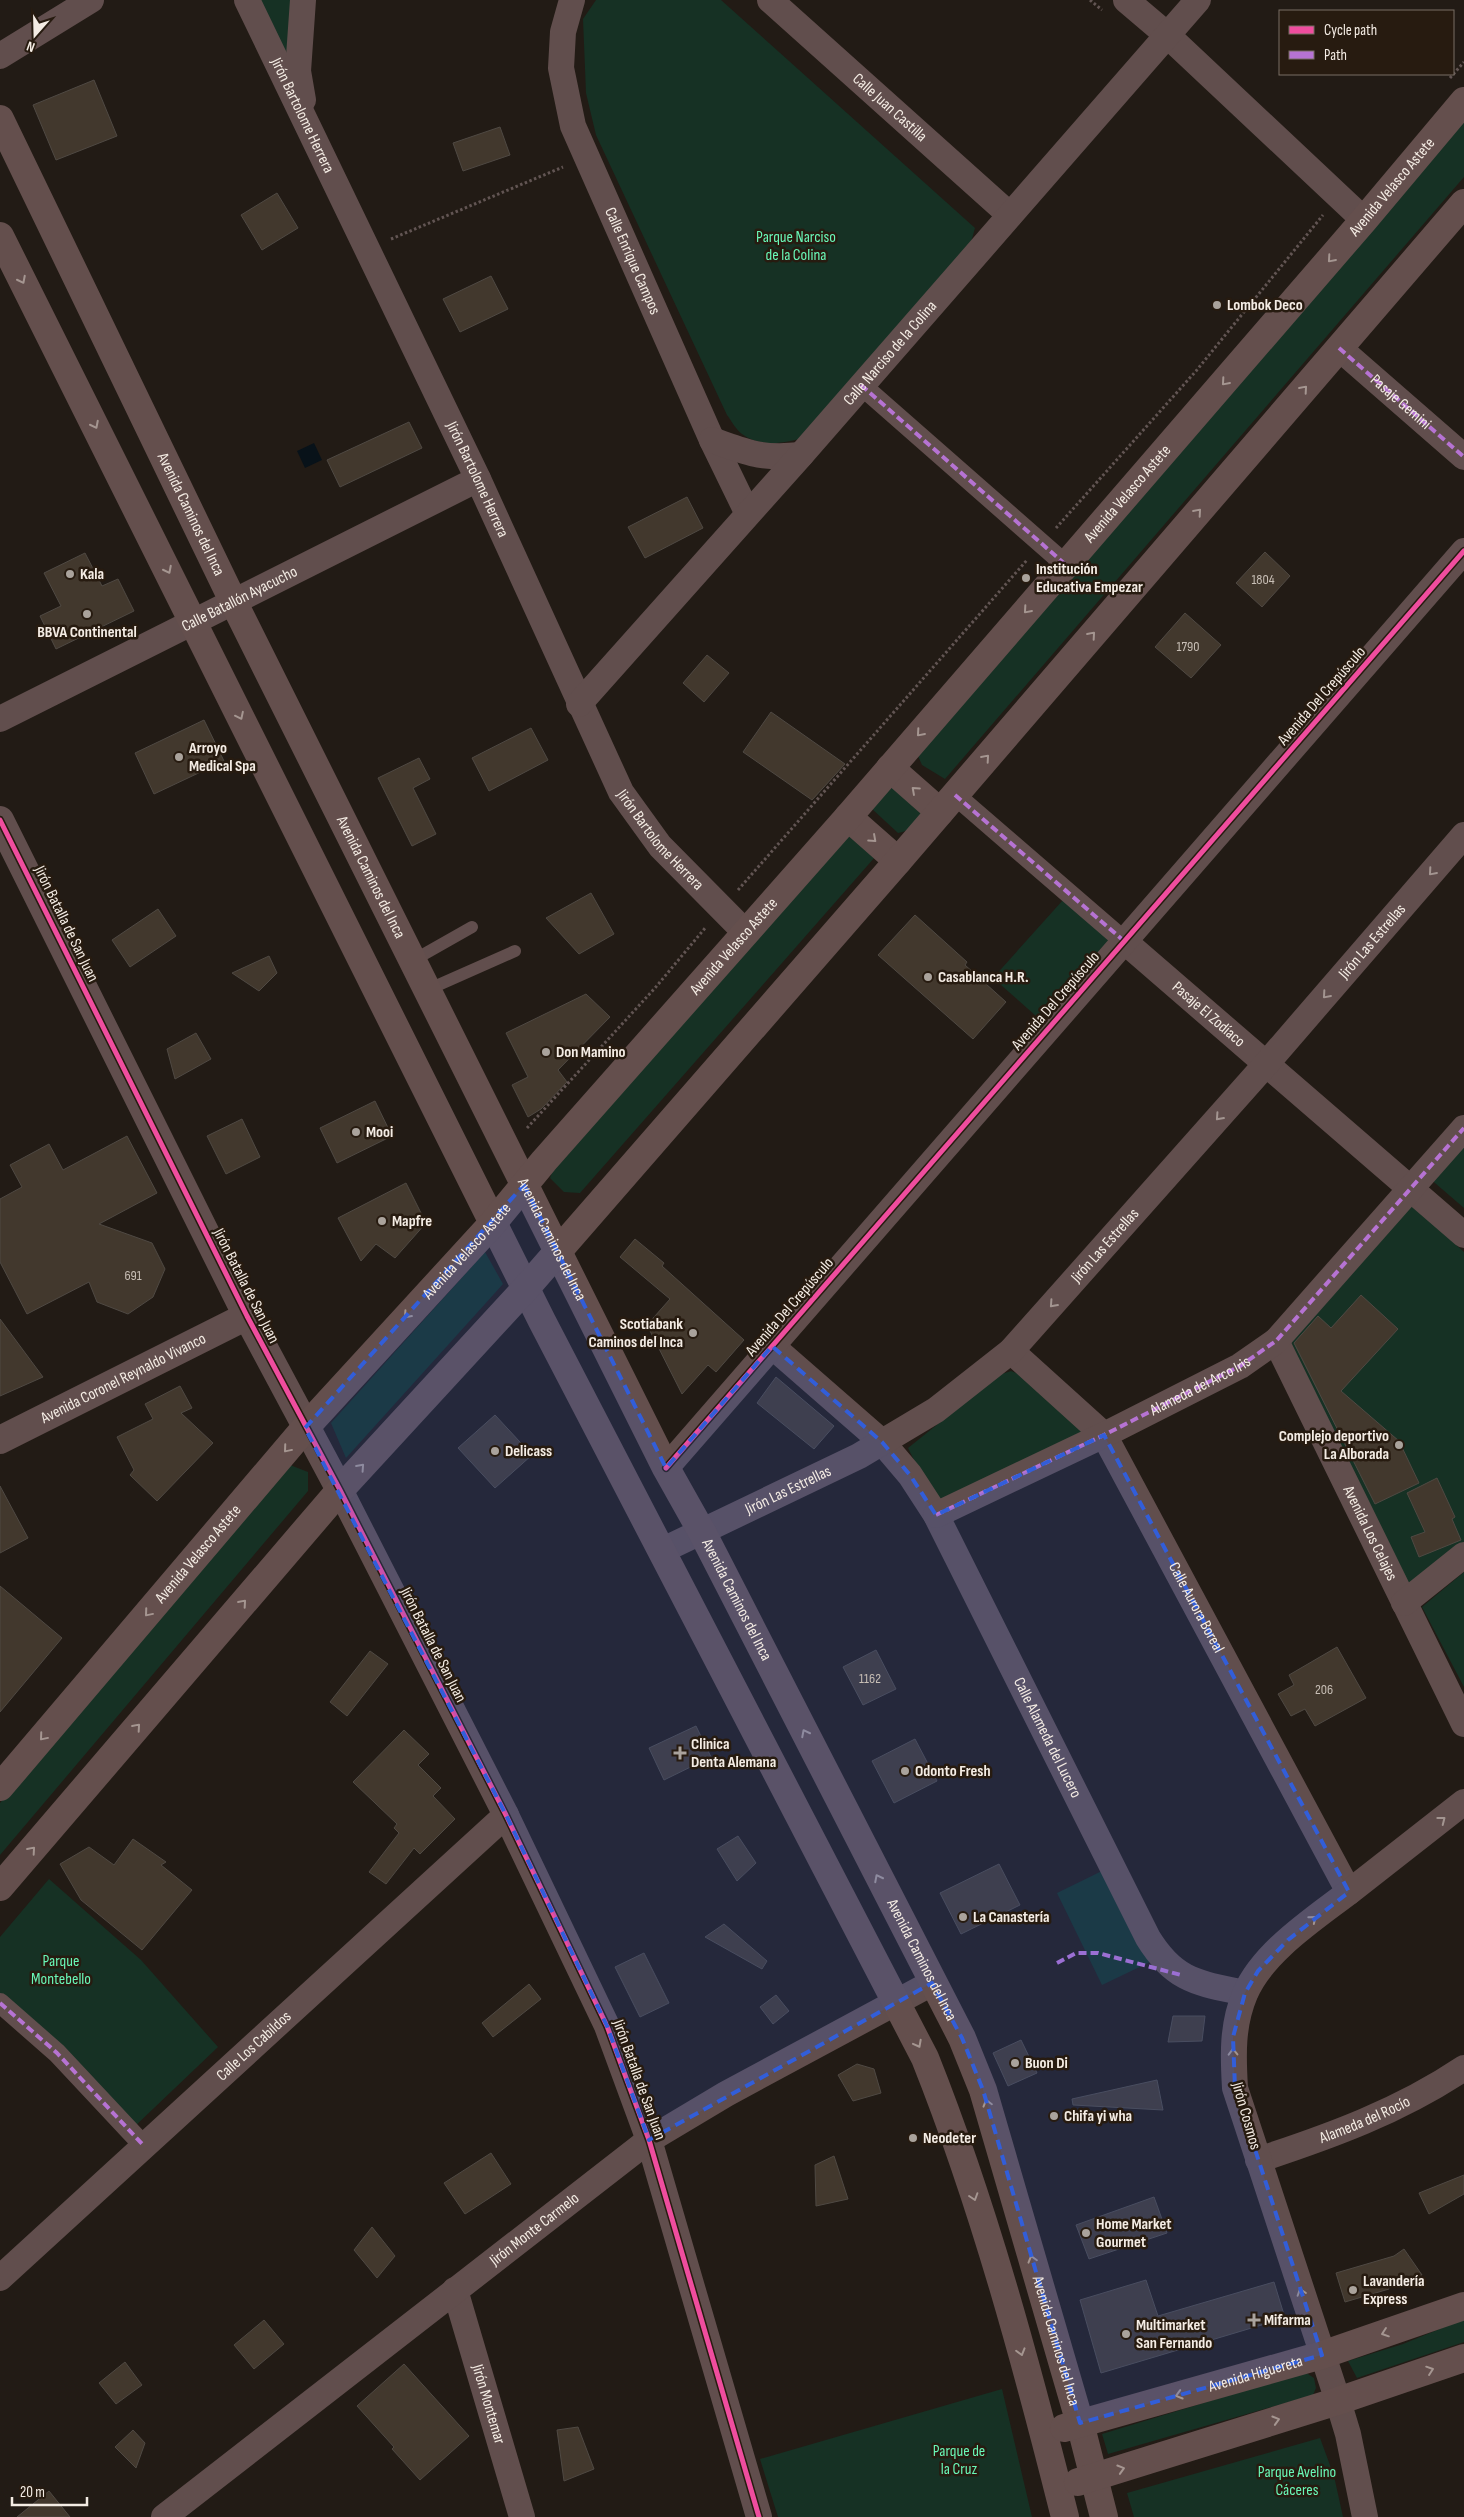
<svg xmlns="http://www.w3.org/2000/svg" width="1464" height="2517" font-family="'Sofia Sans Condensed',sans-serif">
<style>
.green{fill:#163124}
.water{fill:#081219}
.building{fill:#42382d;stroke:#4f4943}
.lines{fill:none;stroke-linecap:round;stroke-linejoin:round}
.path{stroke:#625553;stroke-width:3;stroke-dasharray:2.5 2.5;stroke-linecap:butt}
.service{stroke:#614e4d;stroke-width:12}
.pedestrian{stroke:#614e4d;stroke-width:20}
.minor{stroke:#614e4d;stroke-width:26}
.tertiary{stroke:#614e4d;stroke-width:28}
.secondary{stroke:#644f4d;stroke-width:28}
.quiet{stroke:#b673d3;stroke-width:4;stroke-dasharray:8 4;stroke-linecap:butt}
.cycleway-casing{stroke:#271b10;stroke-width:8}
.cycleway{stroke:#ef4d9e;stroke-width:5}
.oneway{stroke:#a59691}
.oneway2{stroke:#a39591}
.marked{fill:#325ed9;fill-opacity:0.2;stroke:#325ed9;stroke-width:4;stroke-dasharray:10 6;stroke-linejoin:round}
.poi-dot{fill:#aaa39c;stroke:#271b10;stroke-width:2}
.labels{text-anchor:middle;dominant-baseline:central;stroke-width:5;stroke-linejoin:round;paint-order:stroke}
.number-label{font-size:14px;fill:#c8bfb6}
.street-label{font-size:16px;fill:#f4ece4;stroke:#271b10}
.park-label{font-size:16px;fill:#69f8b8;stroke:#271b10}
.poi-label{font-size:16px;font-weight:bold;fill:#f4ece4;stroke:#271b10;text-anchor:start}
</style>
<rect width="100%" height="100%" fill="#221b15"/>
<!-- green -->
<path class="green" d="M256,0H292L286,60Z
M596,0H721L975,228L968,253L804,437C786,444 759,447 742,434C736,430 731,420 727,415L596,135L586,93L583,19Z
M1464,120V177L945,779L922,765L918,756Z
M889,783L922,814C915,824 911,831 898,833L871,808Z
M847,833L875,857L580,1193L564,1192L550,1178L555,1164Z
M1063,900L1115,945L1045,1024L993,978Z
M1464,1137V1208L1428,1177Z
M1411,1204L1464,1252V1545L1410,1589L1288,1339Z
M485,1252L503,1284L346,1458L331,1423Z
M1011,1371L1021,1375L1093,1432L938,1508L908,1448L999,1375Z
M290,1465L308,1472V1491L0,1855V1803Z
M1464,1572V1687L1422,1607Z
M1104,1870L1150,1962L1102,1985L1057,1893Z
M49,1879L141,1960L218,2047L132,2129L0,1999V1937Z
M1464,2319V2342L1357,2378L1348,2361L1403,2344Z
M1305,2372L1314,2378L1316,2388L1313,2395L1108,2454L1102,2434Z
M1002,2389L1032,2517H778L760,2459Z
M1320,2438L1334,2476L1343,2517H1134L1127,2493Z"/>
<!-- water -->
<path class="water" d="M314,443L322,460L305,468L297,451Z"/>
<!-- building -->
<path class="building" d="M94,80L117,136L56,160L33,105Z
M500,127L510,155L463,171L453,143Z
M277,193L298,228L262,250L241,215Z
M491,276L508,309L460,332L443,299Z
M409,422L422,448L340,487L327,460Z
M687,497L703,528L645,558L628,527Z
M1265,552L1290,576L1262,607L1236,583Z
M85,553L102,586L118,579L134,611L56,649L40,616L61,606L44,573Z
M1185,613L1221,645L1191,678L1155,647Z
M707,655L729,673L704,702L683,683Z
M771,712L845,764L812,800L743,752Z
M204,720L224,761L154,794L135,753Z
M531,728L548,760L489,791L472,758Z
M419,758L430,779L413,788L436,834L412,846L378,778Z
M591,893L614,934L579,954L546,918Z
M158,909L176,936L130,967L112,940Z
M915,915L967,962L965,965L1006,1002L973,1039L878,955Z
M269,956L277,973L259,991L232,973Z
M586,994L610,1017L558,1070L567,1082L541,1109L528,1117L512,1085L528,1077L506,1033Z
M196,1033L211,1059L175,1079L167,1049Z
M375,1101L392,1136L337,1163L320,1128Z
M242,1119L260,1157L226,1174L207,1136Z
M127,1136L157,1193L99,1224L152,1243L165,1269L153,1297L128,1314L97,1302L89,1282L27,1314L0,1262V1199L22,1187L10,1165L49,1144L63,1170Z
M406,1183L426,1223L395,1258L376,1244L361,1261L338,1218Z
M635,1239L664,1263L662,1266L744,1340L716,1372L708,1365L682,1394L647,1325L670,1299L620,1257Z
M1361,1295L1398,1329L1341,1391L1399,1441L1419,1483L1375,1504L1294,1343L1318,1316L1331,1328Z
M0,1319L43,1377L0,1396Z
M776,1377L834,1426L814,1449L757,1403Z
M180,1386L192,1408L181,1413L213,1443L157,1501L130,1475L134,1470L117,1437L153,1419L145,1404Z
M495,1415L532,1455L495,1488L458,1448Z
M1437,1478L1455,1517L1452,1519L1461,1540L1419,1557L1411,1537L1425,1532L1407,1493Z
M0,1486L28,1538L0,1553Z
M0,1586L62,1638L0,1712Z
M1337,1647L1366,1698L1315,1726L1305,1709L1291,1716L1278,1694L1294,1685L1289,1675Z
M876,1650L896,1689L863,1705L843,1667Z
M370,1651L388,1664L347,1716L330,1702Z
M696,1726L711,1757L664,1780L649,1748Z
M404,1730L429,1754L418,1765L441,1788L433,1796L455,1819L420,1854L414,1848L386,1884L369,1872L399,1833L394,1828L397,1824L353,1782Z
M915,1739L937,1781L894,1803L872,1761Z
M738,1836L756,1863L737,1881L717,1849Z
M133,1839L166,1862L161,1865L192,1890L142,1950L81,1900L60,1864L89,1847L114,1865Z
M999,1864L1020,1905L961,1934L940,1893Z
M724,1924L767,1961L762,1969L705,1937Z
M644,1953L669,2003L640,2017L615,1967Z
M529,1984L541,1999L493,2037L482,2023Z
M776,1995L789,2011L773,2024L760,2007Z
M1173,2016H1205L1202,2041L1168,2042Z
M1021,2040L1037,2073L1008,2086L993,2053Z
M857,2064L874,2069L881,2093L853,2101L838,2075Z
M1157,2080L1163,2110L1073,2105L1072,2099Z
M491,2153L511,2184L465,2214L444,2183Z
M834,2156L848,2199L816,2206L815,2165Z
M1464,2175V2194L1429,2214L1419,2193Z
M1154,2197L1167,2233L1089,2259L1076,2225Z
M372,2227L395,2256L377,2278L354,2250Z
M1404,2249L1422,2275L1388,2286L1389,2289L1345,2302L1336,2273L1394,2256Z
M1146,2280L1158,2316L1274,2282L1285,2318L1101,2373L1080,2300Z
M264,2320L284,2344L254,2369L234,2345Z
M125,2362L142,2385L116,2404L99,2383Z
M404,2364L469,2436L420,2480L392,2449L394,2447L357,2406Z
M578,2427L594,2469L564,2481L557,2430Z
M133,2430L145,2443L136,2468L115,2447Z
M49,2491L70,2517H17Z"/>
<g class="lines">
<!-- path -->
<path class="path" d="M1090,0L1102,10
M1450,78L1464,62
M391,239L563,167
M1056,528L1196,371L1323,215
M738,890L1027,560
M527,1128L655,988L706,927"/>
<!-- service -->
<path class="service" d="M412,961L472,927
M427,990L515,951"/>
<!-- pedestrian -->
<path class="pedestrian" d="M861,385L1066,565
M955,795L1124,941
M0,2003L57,2053L144,2146"/>
<!-- minor -->
<g class="minor">
<path id="s1" d="M247,0L478,479L621,792L660,846L746,933"/>
<path id="s2" d="M572,0L563,32L561,68L573,126L712,440L747,512"/>
<path id="s3" d="M770,0L1010,215"/>
<path d="M1126,0L1166,34L1364,220"/>
<path d="M0,56L91,0"/>
<path d="M303,100L298,71L303,0"/>
<path id="s4" d="M1339,348L1464,457"/>
<path d="M712,440C749,453 760,459 801,455"/>
<path id="s5" d="M579,704L801,455L1198,0"/>
<path id="s6" d="M0,719L478,479"/>
<path id="s7" d="M1124,941L1464,1235"/>
<path id="s8" d="M1276,1341L1464,1724"/>
<path id="s9" d="M772,1346L882,1442L910,1475L936,1515L1148,1938C1175,1982 1199,1983 1245,1993"/>
<path id="s10" d="M1011,1351L1104,1435L1349,1892"/>
<path d="M666,1468L1464,551"/>
<path d="M340,1490L506,1815L607,2026L649,2140L759,2517"/>
<path id="s11" d="M936,1515L1104,1435L1240,1366L1276,1341L1464,1128"/>
<path id="s12" d="M661,1551L859,1456L936,1410L1011,1351L1267,1063L1464,835"/>
<path d="M1404,1603L1464,1555"/>
<path id="s13" d="M1258,2160C1331,2136 1400,2111 1464,2068"/>
<path id="s14" d="M0,2278L506,1815"/>
<path id="s15" d="M455,2290L522,2517"/>
<path id="s16" d="M164,2517L649,2140L726,2094L932,1983"/>
<path d="M1365,2517L1348,2434L1338,2401L1235,2088C1233,2055 1232,2025 1245,1994C1263,1951 1317,1917 1353,1889C1390,1860 1427,1831 1464,1802"/>
</g>
<!-- tertiary -->
<g class="tertiary">
<path d="M0,820L247,1316L340,1490"/>
<path id="s17" d="M0,1440L247,1316"/>
</g>
<!-- secondary -->
<g class="secondary">
<path id="s18" d="M0,119L233,601L666,1468L702,1532L962,2038L983,2090L1080,2423L1104,2517"/>
<path d="M0,236L542,1321L925,2058C984,2206 1026,2362 1065,2517"/>
<path d="M890,768L940,812"/>
<path d="M848,817L898,861"/>
<path id="s19" d="M0,1787L305,1428L493,1223L544,1161L848,817L1364,220L1464,101"/>
<path d="M0,1887L340,1490L526,1288L898,861L1464,203"/>
<path id="s20" d="M1064,2428L1322,2355L1464,2306"/>
<path d="M1078,2482L1338,2401L1464,2358"/>
</g>
<!-- quiet -->
<path class="quiet" d="M1339,348L1464,457
M861,385L1066,565
M955,795L1124,941
M936,1515L1104,1435L1240,1366L1276,1341L1464,1128
M1057,1963L1076,1953H1098L1181,1975
M0,2003L57,2053L144,2146"/>
<defs>
<path id="cycleway" d="M0,820L247,1316L340,1490L506,1815L607,2026L649,2140L759,2517
M666,1468L1464,551"/>
</defs>
<!-- cycleway casing -->
<use href="#cycleway" class="cycleway-casing"/>
<!-- cycleway -->
<use href="#cycleway" class="cycleway"/>
</g>
<!-- one-way arrows -->
<defs><path id="oneway-chevron" d="M-2-3.5L2.5 0L-2 3.5" fill="none" stroke-width="1.6" stroke-linecap="round" stroke-linejoin="round" transform="scale(1.25)"/></defs>
<g class="oneway">
<use href="#oneway-chevron" transform="translate(1331 259) rotate(131)"/>
<use href="#oneway-chevron" transform="translate(22 280) rotate(63)"/>
<use href="#oneway-chevron" transform="translate(1225 382) rotate(131)"/>
<use href="#oneway-chevron" transform="translate(1304 389) rotate(-49)"/>
<use href="#oneway-chevron" transform="translate(95 425) rotate(63)"/>
<use href="#oneway-chevron" transform="translate(1198 512) rotate(-49)"/>
<use href="#oneway-chevron" transform="translate(168 570) rotate(63)"/>
<use href="#oneway-chevron" transform="translate(1027 610) rotate(131)"/>
<use href="#oneway-chevron" transform="translate(1092 635) rotate(-49)"/>
<use href="#oneway-chevron" transform="translate(240 716) rotate(64)"/>
<use href="#oneway-chevron" transform="translate(920 733) rotate(131)"/>
<use href="#oneway-chevron" transform="translate(986 758) rotate(-49)"/>
<use href="#oneway-chevron" transform="translate(915 790) rotate(-138)"/>
<use href="#oneway-chevron" transform="translate(873 839) rotate(42)"/>
<use href="#oneway-chevron" transform="translate(407 1315) rotate(132)"/>
<use href="#oneway-chevron" transform="translate(287 1449) rotate(130)"/>
<use href="#oneway-chevron" transform="translate(361 1467) rotate(-48)"/>
<use href="#oneway-chevron" transform="translate(243 1603) rotate(-49)"/>
<use href="#oneway-chevron" transform="translate(148 1613) rotate(130)"/>
<use href="#oneway-chevron" transform="translate(137 1727) rotate(-49)"/>
<use href="#oneway-chevron" transform="translate(805 1733) rotate(-117)"/>
<use href="#oneway-chevron" transform="translate(43 1737) rotate(130)"/>
<use href="#oneway-chevron" transform="translate(32 1850) rotate(-49)"/>
<use href="#oneway-chevron" transform="translate(878 1878) rotate(-117)"/>
<use href="#oneway-chevron" transform="translate(918 2044) rotate(62)"/>
<use href="#oneway-chevron" transform="translate(987 2103) rotate(-106)"/>
<use href="#oneway-chevron" transform="translate(974 2197) rotate(72)"/>
<use href="#oneway-chevron" transform="translate(1032 2259) rotate(-106)"/>
<use href="#oneway-chevron" transform="translate(1385 2333) rotate(161)"/>
<use href="#oneway-chevron" transform="translate(1021 2352) rotate(74)"/>
<use href="#oneway-chevron" transform="translate(1430 2370) rotate(-19)"/>
<use href="#oneway-chevron" transform="translate(1179 2395) rotate(164)"/>
<use href="#oneway-chevron" transform="translate(1276 2420) rotate(-17)"/>
<use href="#oneway-chevron" transform="translate(1121 2469) rotate(-17)"/>
</g>
<g class="oneway2">
<use href="#oneway-chevron" transform="translate(1432 872) rotate(131)"/>
<use href="#oneway-chevron" transform="translate(1326 995) rotate(131)"/>
<use href="#oneway-chevron" transform="translate(1219 1117) rotate(132)"/>
<use href="#oneway-chevron" transform="translate(1053 1304) rotate(132)"/>
<use href="#oneway-chevron" transform="translate(1442 1820) rotate(-38)"/>
<use href="#oneway-chevron" transform="translate(1313 1919) rotate(-39)"/>
<use href="#oneway-chevron" transform="translate(1233 2052) rotate(-91)"/>
<use href="#oneway-chevron" transform="translate(1301 2292) rotate(-108)"/>
</g>
<!-- marked area -->
<path class="marked" d="M524,1185L666,1468L772,1346L882,1442L910,1475L936,1515L1104,1435L1349,1892L1288,1940L1258,1971L1245,1993L1233,2037L1235,2088L1322,2355L1080,2423L983,2090L962,2038L932,1983L649,2140L607,2026L506,1815L305,1428Z"/>
<!-- markers -->
<g class="poi-dot">
<circle cx="1217" cy="305" r="5"/>
<circle cx="70" cy="574" r="5"/>
<circle cx="1026" cy="578" r="5"/>
<circle cx="87" cy="614" r="5"/>
<circle cx="179" cy="757" r="5"/>
<circle cx="928" cy="977" r="5"/>
<circle cx="546" cy="1052" r="5"/>
<circle cx="356" cy="1132" r="5"/>
<circle cx="382" cy="1221" r="5"/>
<circle cx="693" cy="1333" r="5"/>
<circle cx="1399" cy="1445" r="5"/>
<circle cx="495" cy="1451" r="5"/>
<path d="M677.5 1745.5h5v5h5v5h-5v5h-5v-5h-5v-5h5z"/>
<circle cx="905" cy="1771" r="5"/>
<circle cx="963" cy="1917" r="5"/>
<circle cx="1015" cy="2063" r="5"/>
<circle cx="1054" cy="2116" r="5"/>
<circle cx="913" cy="2138" r="5"/>
<circle cx="1086" cy="2233" r="5"/>
<circle cx="1353" cy="2290" r="5"/>
<path d="M1251.5 2312.5h5v5h5v5h-5v5h-5v-5h-5v-5h5z"/>
<circle cx="1126" cy="2334" r="5"/>
</g>
<g class="labels">
<!-- number labels -->
<g class="number-label">
<text x="1263" y="579">1804</text>
<text x="1188" y="646">1790</text>
<text x="133" y="1275">691</text>
<text x="870" y="1678">1162</text>
<text x="1324" y="1689">206</text>
</g>
<!-- street labels -->
<g class="street-label">
<text stroke="none"><textPath href="#s3" startOffset="161">Calle Juan Castilla</textPath></text>
<text stroke="none"><textPath href="#s1" startOffset="128">Jirón Bartolome Herrera</textPath></text>
<text stroke="none"><textPath href="#s19" startOffset="2121">Avenida Velasco Astete</textPath></text>
<text stroke="none"><textPath href="#s2" startOffset="276">Calle Enrique Campos</textPath></text>
<text stroke="none"><textPath href="#s5" startOffset="469">Calle Narciso de la Colina</textPath></text>
<text stroke="none"><textPath href="#s4" startOffset="82">Pasaje Gemini</textPath></text>
<text stroke="none"><textPath href="#s1" startOffset="532">Jirón Bartolome Herrera</textPath></text>
<text stroke="none"><textPath href="#s19" startOffset="1716">Avenida Velasco Astete</textPath></text>
<text stroke="none"><textPath href="#s18" startOffset="439">Avenida Caminos del Inca</textPath></text>
<text stroke="none"><textPath href="#s6" startOffset="268">Calle Batallón Ayacucho</textPath></text>
<text transform="translate(1322 696) rotate(-49)">Avenida Del Crepúsculo</text>
<text stroke="none"><textPath href="#s1" startOffset="938">Jirón Bartolome Herrera</textPath></text>
<text stroke="none"><textPath href="#s18" startOffset="844">Avenida Caminos del Inca</textPath></text>
<text transform="translate(66 924) rotate(64)">Jirón Batalla de San Juan</text>
<text stroke="none"><textPath href="#s12" startOffset="951">Jirón Las Estrellas</textPath></text>
<text stroke="none"><textPath href="#s19" startOffset="1116">Avenida Velasco Astete</textPath></text>
<text transform="translate(1056 1001) rotate(-49)">Avenida Del Crepúsculo</text>
<text stroke="none"><textPath href="#s7" startOffset="112">Pasaje El Zodíaco</textPath></text>
<text stroke="none"><textPath href="#s18" startOffset="1249">Avenida Caminos del Inca</textPath></text>
<text stroke="none"><textPath href="#s12" startOffset="546">Jirón Las Estrellas</textPath></text>
<text stroke="none"><textPath href="#s19" startOffset="711">Avenida Velasco Astete</textPath></text>
<text transform="translate(246 1286) rotate(63)">Jirón Batalla de San Juan</text>
<text transform="translate(790 1307) rotate(-49)">Avenida Del Crepúsculo</text>
<text stroke="none"><textPath href="#s17" startOffset="138">Avenida Coronel Reynaldo Vivanco</textPath></text>
<text stroke="none"><textPath href="#s11" startOffset="294">Alameda del Arco Iris</textPath></text>
<text stroke="none"><textPath href="#s12" startOffset="141">Jirón Las Estrellas</textPath></text>
<text stroke="none"><textPath href="#s8" startOffset="214">Avenida Los Celajes</textPath></text>
<text stroke="none"><textPath href="#s19" startOffset="306">Avenida Velasco Astete</textPath></text>
<text stroke="none"><textPath href="#s18" startOffset="1654">Avenida Caminos del Inca</textPath></text>
<text stroke="none"><textPath href="#s10" startOffset="321">Calle Aurora Boreal</textPath></text>
<text transform="translate(433 1645) rotate(63)">Jirón Batalla de San Juan</text>
<text stroke="none"><textPath href="#s9" startOffset="486">Calle Alameda del Lucero</textPath></text>
<text stroke="none"><textPath href="#s18" startOffset="2059">Avenida Caminos del Inca</textPath></text>
<text stroke="none"><textPath href="#s14" startOffset="344">Calle Los Cabildos</textPath></text>
<text transform="translate(639 2080) rotate(70)">Jirón Batalla de San Juan</text>
<text transform="translate(1246 2116) rotate(74)">Jirón Cosmos</text>
<text stroke="none"><textPath href="#s13" startOffset="114">Alameda del Rocío</textPath></text>
<text stroke="none"><textPath href="#s16" startOffset="469">Jirón Monte Carmelo</textPath></text>
<text stroke="none"><textPath href="#s18" startOffset="2464">Avenida Caminos del Inca</textPath></text>
<text stroke="none"><textPath href="#s20" startOffset="199">Avenida Higuereta</textPath></text>
<text stroke="none"><textPath href="#s15" startOffset="119">Jirón Montemar</textPath></text>
</g>
<!-- park labels -->
<g class="park-label">
<text x="796" y="237">Parque Narciso<tspan x="796" dy="18">de la Colina</tspan></text>
<text x="61" y="1961">Parque<tspan x="61" dy="18">Montebello</tspan></text>
<text x="959" y="2451">Parque de<tspan x="959" dy="18">la Cruz</tspan></text>
<text x="1297" y="2472">Parque Avelino<tspan x="1297" dy="18">Cáceres</tspan></text>
</g>
<!-- poi labels -->
<g class="poi-label">
<text x="1227" y="305">Lombok Deco</text>
<text x="1036" y="569">Institución<tspan x="1036" dy="18">Educativa Empezar</tspan></text>
<text x="80" y="574">Kala</text>
<text x="87" y="632" text-anchor="middle">BBVA Continental</text>
<text x="189" y="748">Arroyo<tspan x="189" dy="18">Medical Spa</tspan></text>
<text x="938" y="977">Casablanca H.R.</text>
<text x="556" y="1052">Don Mamino</text>
<text x="366" y="1132">Mooi</text>
<text x="392" y="1221">Mapfre</text>
<text x="683" y="1324" text-anchor="end">Scotiabank<tspan x="683" dy="18">Caminos del Inca</tspan></text>
<text x="1389" y="1436" text-anchor="end">Complejo deportivo<tspan x="1389" dy="18">La Alborada</tspan></text>
<text x="505" y="1451">Delicass</text>
<text x="691" y="1744">Clinica<tspan x="691" dy="18">Denta Alemana</tspan></text>
<text x="915" y="1771">Odonto Fresh</text>
<text x="973" y="1917">La Canastería</text>
<text x="1025" y="2063">Buon Di</text>
<text x="1064" y="2116">Chifa yi wha</text>
<text x="923" y="2138">Neodeter</text>
<text x="1096" y="2224">Home Market<tspan x="1096" dy="18">Gourmet</tspan></text>
<text x="1363" y="2281">Lavandería<tspan x="1363" dy="18">Express</tspan></text>
<text x="1264" y="2320">Mifarma</text>
<text x="1136" y="2325">Multimarket<tspan x="1136" dy="18">San Fernando</tspan></text>
</g>
</g>
<!-- legend -->
<rect x="1279" y="10" width="175" height="65" fill="#271b10" stroke="#796f65"/>
<rect x="1289" y="26" width="25" height="8" fill="#ef4d9e" stroke="#796f65"/>
<text x="1324" y="35" font-size="15" fill="#f4ece4">Cycle path</text>
<rect x="1289" y="51" width="25" height="8" fill="#b673d3" stroke="#796f65"/>
<text x="1324" y="60" font-size="15" fill="#f4ece4">Path</text>
<!-- north arrow -->
<g transform="translate(35 35) rotate(200)" stroke="#271b10" stroke-width="4" paint-order="stroke">
<path d="M0-4L9 19L0 12L-9 19Z" fill="#f4ece4"/>
<text y="-8" font-size="14" font-weight="bold" text-anchor="middle" fill="#f4ece4">N</text>
</g>
<!-- scale -->
<path d="M12 2497v8h75v-8" fill="none" stroke="#f4ece4" stroke-width="2.5"/>
<text x="20" y="2497" font-size="15" fill="#f4ece4" stroke="#271b10" stroke-width="4" paint-order="stroke">20 m</text>
</svg>
